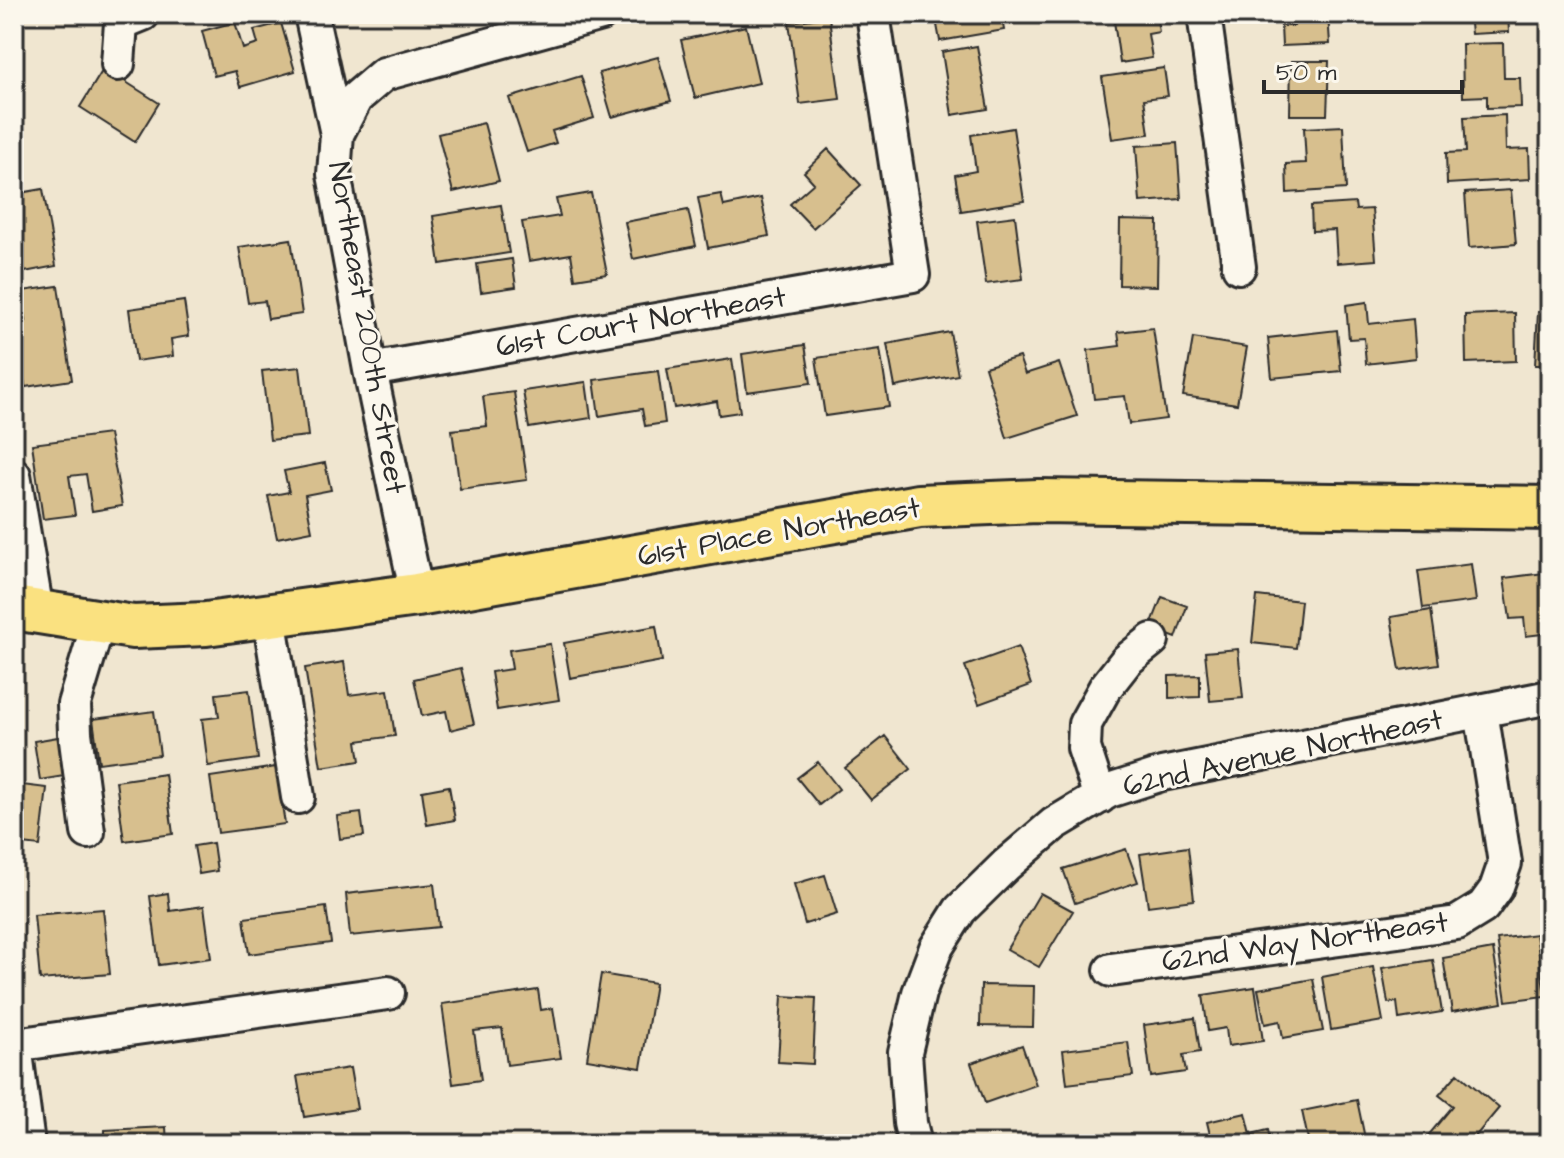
<svg xmlns="http://www.w3.org/2000/svg" width="1564" height="1158" font-family="'Architects Daughter',sans-serif">
<style>
.building{fill:#d7bf8e;stroke:#2b2b2b;stroke-width:2}
.lines{fill:none;stroke-linecap:round;stroke-linejoin:round}
.minor-casing{stroke:#2b2b2b;stroke-width:38}
.major-casing{stroke:#2b2b2b;stroke-width:48}
.minor{stroke:#fbf7ec;stroke-width:32}
.major{stroke:#fae180;stroke-width:42}
.labels{text-anchor:middle;dominant-baseline:central;stroke-width:6;stroke-linejoin:round;paint-order:stroke}
.street-label{font-size:30px;fill:#2b2b2b;stroke:#fbf7ec}
</style>
<rect width="100%" height="100%" fill="#f0e6d0"/>
<filter id="ink" filterUnits="userSpaceOnUse"><feTurbulence type="fractalNoise" baseFrequency=".0125" numOctaves="2"/><feDisplacementMap in="SourceGraphic" scale="16" xChannelSelector="R" yChannelSelector="G"/><feConvolveMatrix kernelMatrix="1 2 1 2 8 2 1 2 1" color-interpolation-filters="sRGB"/></filter>
<g filter="url(#ink)">
<!-- building -->
<path class="building" d="M935,14H1001L1004,30L940,41Z
M1113,14H1156L1159,32L1148,34L1152,58L1120,63Z
M1293,14H1328L1330,44L1282,46L1281,26H1294Z
M1469,14H1508L1509,32L1471,34Z
M829,17L840,99L800,104L789,22Z
M235,22L243,49L258,44L254,30L281,23L295,71L240,87L235,71L214,76L202,31Z
M746,26L759,83L695,98L681,40Z
M1503,43L1504,78H1520L1521,107L1487,108V96L1463,97L1462,44Z
M977,46L988,109L952,115L942,52Z
M658,57L671,101L612,117L599,73Z
M1291,61H1329L1327,115H1290Z
M104,68L159,103L135,142L80,107Z
M1164,68L1168,96L1144,99L1149,134L1112,139L1102,77Z
M581,76L594,118L552,131L556,143L527,152L509,98Z
M1505,115L1506,150L1529,149L1530,179L1447,184L1446,153L1466,152L1464,117Z
M484,123L499,181L453,192L438,134Z
M1343,126L1346,189L1287,193L1286,164L1306,163L1304,128Z
M1013,128L1024,201L961,211L955,175L976,171L971,135Z
M1177,143L1181,199L1140,202L1136,146Z
M828,149L861,185L813,228L790,204L814,183L804,172Z
M43,189L56,266L14,274V194Z
M1511,190L1516,244L1469,248L1465,193Z
M591,193L607,274L575,279L571,254L529,261L522,222L560,216L556,199Z
M721,194L724,206L761,198L769,236L708,248L698,198Z
M1355,203L1356,210L1372,209L1376,260L1337,263L1335,230L1312,231L1311,206Z
M501,205L509,253L440,264L433,216Z
M688,210L696,246L633,259L625,222Z
M1015,216L1023,279L986,284L977,221Z
M1120,220L1158,221L1157,286L1119,285Z
M291,239L302,314L268,319L265,301L248,303L239,247Z
M512,259L516,287L481,292L477,264Z
M58,286L72,380L25,387L16,323L26,321L22,291Z
M184,301L189,336L171,339L173,356L136,361L129,309Z
M1367,302L1369,324L1413,319L1416,358L1366,364L1364,338L1349,339L1346,305Z
M1538,312H1550V365H1535Z
M1515,313L1516,361L1466,363L1465,315Z
M1153,328L1166,419L1129,424L1125,396L1094,399L1088,350L1120,346L1118,332Z
M1337,330L1341,371L1272,378L1268,338Z
M950,332L958,375L895,387L887,344Z
M1193,338L1247,347L1237,404L1183,396Z
M805,345L811,383L747,392L742,354Z
M880,349L889,407L825,416L816,358Z
M1019,357L1025,374L1059,363L1077,416L1007,438L985,367Z
M732,359L740,412L719,415L717,401L674,408L667,369Z
M300,367L308,436L270,440L262,371Z
M658,371L665,423L645,426L642,409L599,416L594,380Z
M586,382L591,418L529,428L523,391Z
M514,392L527,480L460,489L452,430L487,426L483,396Z
M109,434L122,506L92,511L86,474L69,476L75,515L43,519L32,444Z
M325,463L331,490L305,495L312,531L277,538L268,496L289,492L284,471Z
M1471,564L1476,601L1423,608L1418,571Z
M1544,573L1545,582H1550V633L1526,636L1524,618L1510,619L1504,578Z
M1257,596L1301,601L1296,648L1252,643Z
M1162,597L1187,606L1176,638L1150,628Z
M1431,610L1439,664L1400,670L1391,617Z
M656,626L662,661L570,678L564,643Z
M550,644L559,700L497,710L491,672L512,669L509,650Z
M1018,647L1031,685L979,704L965,666Z
M1238,649L1243,698L1210,701L1205,652Z
M344,662L349,695L388,690L395,736L357,741L360,761L321,767L305,668Z
M461,668L474,724L450,730L446,711L422,716L414,679Z
M1200,675V697L1169,698V676Z
M249,690L258,759L208,766L202,719L219,717L216,694Z
M154,711L160,755L99,763L93,719Z
M885,736L911,769L871,800L845,768Z
M58,737L64,776L40,780L34,741Z
M818,762L839,789L819,805L797,778Z
M276,767L285,824L218,833L210,777Z
M165,774L173,834L124,841L116,781Z
M14,784L47,788L40,846L14,843Z
M449,786L455,820L427,825L422,791Z
M361,813L364,836L340,839L337,816Z
M213,843L217,871L199,874L194,846Z
M1188,847L1194,900L1148,906L1140,854Z
M1126,849L1138,882L1075,903L1063,869Z
M825,875L837,914L805,924L794,884Z
M434,884L439,927L350,936L346,894Z
M168,893L170,911L204,906L211,958L159,965L150,896Z
M1040,893L1073,911L1039,967L1007,949Z
M326,907L331,943L249,954L244,918Z
M103,909L110,974L40,980L34,915Z
M1536,934L1545,996L1506,1001L1497,939Z
M1493,949L1502,1003L1452,1012L1443,958Z
M1433,960L1442,1012L1399,1019L1397,1002L1388,1003L1382,968Z
M1373,967L1383,1021L1331,1030L1322,977Z
M601,974L655,983L641,1068L587,1059Z
M1313,979L1323,1031L1283,1038L1280,1021L1265,1024L1258,989Z
M981,985L1034,986L1033,1027L980,1026Z
M1255,987L1263,1041L1228,1046L1226,1028L1208,1031L1203,995Z
M538,990L541,1010L553,1008L561,1058L507,1065L502,1028L474,1031L481,1080L453,1084L442,1004Z
M782,996L816,998L813,1064L778,1062Z
M1195,1018L1200,1052L1183,1055L1186,1072L1151,1077L1144,1025Z
M1128,1042L1133,1076L1067,1084L1063,1050Z
M1022,1045L1036,1085L985,1103L971,1063Z
M350,1068L357,1109L304,1117L297,1076Z
M1458,1073L1499,1108L1469,1144H1421L1453,1106L1439,1095Z
M1357,1100L1366,1143L1309,1144L1302,1111Z
M1246,1113L1251,1134L1268,1130L1271,1144H1210L1212,1143L1207,1122Z
M166,1127L167,1144H105V1130Z"/>
<g class="lines">
<defs>
<path id="minor" d="M311,14L337,134L334,174L370,370L417,595
M1204,14L1239,267
M118,64L121,23L143,14
M337,134L356,98L384,74L601,14
M370,370L913,275L873,14
M14,475L37,612
M269,616L298,797
M1100,797L1084,748L1085,724L1105,688L1127,660L1152,640
M88,832L75,733L74,704L99,621
M1111,970L1457,923L1483,907L1496,889L1505,863L1481,711
M14,1045L388,993
M15,1045L28,1144
M915,1144L910,1123L905,1052L919,993L936,948L960,910L1006,865L1054,824L1109,791L1162,774L1550,697"/>
<path id="major" d="M14,608L133,627L206,624L417,595L919,506L1038,501L1550,508"/>
</defs>
<!-- minor casing -->
<use href="#minor" class="minor-casing"/>
<!-- major casing -->
<use href="#major" class="major-casing"/>
<!-- minor -->
<use href="#minor" class="minor"/>
<!-- major -->
<use href="#major" class="major"/>
</g>
</g>
<g class="labels">
<!-- street labels -->
<g class="street-label">
<text transform="translate(641 322) rotate(-10)">61st Court Northeast</text>
<text transform="translate(367 328) rotate(80)">Northeast 200th Street</text>
<text transform="translate(779 532) rotate(-10)">61st Place Northeast</text>
<text transform="translate(1283 753) rotate(-12)">62nd Avenue Northeast</text>
<text transform="translate(1305 942) rotate(-8)">62nd Way Northeast</text>
</g>
</g>
<!-- margin -->
<rect width="1564" height="1158" fill="none" stroke="#fbf7ec" stroke-width="48"/>
<rect x="24" y="24" width="1516" height="1110" fill="none" stroke="#2b2b2b" stroke-width="3" filter="url(#ink)"/>
<!-- scale -->
<path d="M1264 80v12h198v-12" fill="none" stroke="#2b2b2b" stroke-width="4"/>
<text x="1276" y="80" font-size="24" fill="#2b2b2b" stroke="#fbf7ec" stroke-width="6" paint-order="stroke">50 m</text>
</svg>
